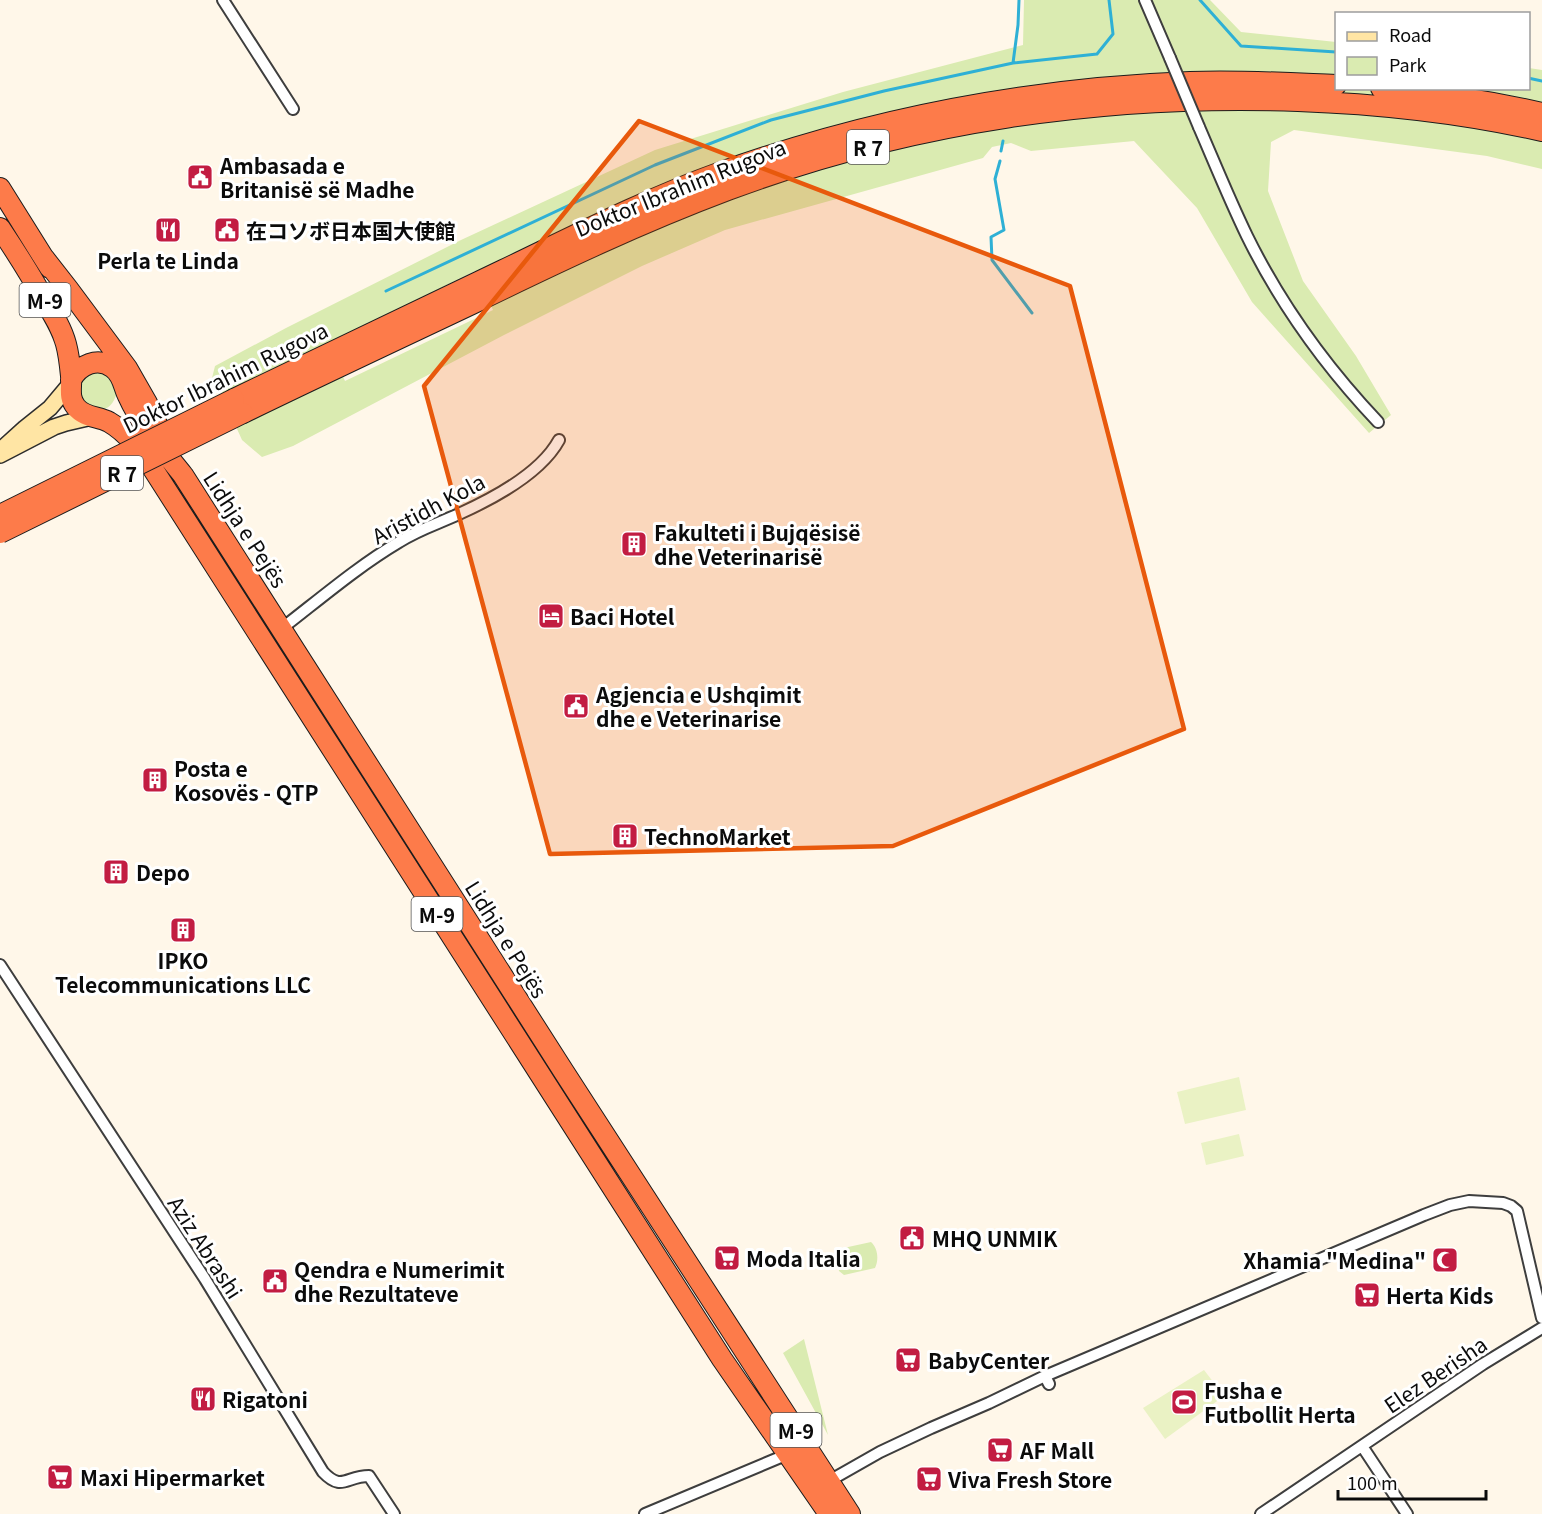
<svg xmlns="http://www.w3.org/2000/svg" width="1542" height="1514" font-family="Georgia,'Noto Sans SC','Noto Sans JP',serif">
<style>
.green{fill:#daebb1;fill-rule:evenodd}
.pitch{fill:#eaf2c4}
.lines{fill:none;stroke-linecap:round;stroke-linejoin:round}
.stream{stroke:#2eb0d5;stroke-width:3}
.street-casing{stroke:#3e3e3e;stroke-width:14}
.secondary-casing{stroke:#2d2d2d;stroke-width:18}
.highway-casing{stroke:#1c1c1c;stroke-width:22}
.street{stroke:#fff;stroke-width:10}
.secondary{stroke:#ffe5a4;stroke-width:15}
.highway{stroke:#fd7b4a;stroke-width:20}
.street-bridge-casing{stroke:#3e3e3e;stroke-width:14;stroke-linecap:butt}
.highway-bridge-casing{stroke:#1c1c1c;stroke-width:22;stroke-linecap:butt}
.street-bridge{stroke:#fff;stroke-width:10}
.highway-bridge{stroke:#fd7b4a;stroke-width:20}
.marked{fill:#e8590c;fill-opacity:0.2;stroke:#e8590c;stroke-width:4.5;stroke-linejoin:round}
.labels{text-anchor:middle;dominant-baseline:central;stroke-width:6;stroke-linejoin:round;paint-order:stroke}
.shield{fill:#fff;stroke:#545454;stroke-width:1.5}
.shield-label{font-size:20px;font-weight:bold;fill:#0b0b0b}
.poi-label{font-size:21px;font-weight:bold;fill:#0b0b0b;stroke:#fff;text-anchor:start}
.street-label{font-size:21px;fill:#0b0b0b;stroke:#fff}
</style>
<rect width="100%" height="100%" fill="#fff7e9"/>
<!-- green -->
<path class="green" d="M1024,0H1210L1241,32L1336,42V88H1528L1529,68L1542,70V169L1487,156L1294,130L1271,142L1268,191L1303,281L1356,356L1391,415L1369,433L1252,302L1197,208L1134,141L1031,151L1011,143L992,147L983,158L725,230L642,266L504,335L293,446L262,457L242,440L220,391L211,382L215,366L286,328L461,240L655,150L843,92L1023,45ZM475,271L493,310L345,381L328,344Z
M94,371L107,373L117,388C117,398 111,410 99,410C94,410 86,404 81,401C80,383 77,380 94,371Z
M871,1242C878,1248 879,1260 875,1268L844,1275L839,1271L836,1254L839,1249Z
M804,1339L828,1435L783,1353Z"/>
<!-- pitch -->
<path class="pitch" d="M1239,1077L1246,1110L1185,1124L1177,1092Z
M1239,1134L1244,1156L1206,1165L1201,1143Z
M1204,1370L1224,1396L1165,1439L1143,1408Z"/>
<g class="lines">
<!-- stream -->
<path class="stream" d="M1200,0L1241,46L1336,52
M1013,63L1018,25L1019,0
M1528,78L1542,81
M1001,151L1003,141
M1000,161L995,179L1004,230L991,237L992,260L1032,313
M386,291L655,165L771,120L884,91L1013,63L1097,54L1113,34L1109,0"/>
<defs>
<path id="street" d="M223,0L293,109
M1145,0L1170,58
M1199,127C1215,164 1230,201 1247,236C1281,305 1326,367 1378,422
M281,629C320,599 357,567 399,542C419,529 440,523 461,513C494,498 541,473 559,440
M0,965L205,1279L323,1472C342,1492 346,1476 369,1476L394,1514
M1045,1376L1424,1215L1450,1205L1469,1201L1503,1203L1511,1206L1517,1211L1542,1318
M1362,1446L1407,1514
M829,1481L880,1452L931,1428L989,1403L1045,1376L1049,1384
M645,1514L788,1454
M1261,1514L1483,1364L1542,1328"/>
<path id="secondary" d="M4,447L25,428L50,408L71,383
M0,455L54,427L66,423L92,417"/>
<path id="highway" d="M1381,88C1435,93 1489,101 1542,113
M0,188L50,268
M0,228C16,252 32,277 46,303C54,316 62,329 66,344C69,355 70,366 71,376C72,388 68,397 76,407C85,418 98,416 109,422C128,433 141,451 153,469L722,1359L829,1514
M44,258L69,290L127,368L147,403L160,430
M71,380C79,365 98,356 113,368C123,375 123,386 128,396C141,425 163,450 183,475L564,1072L850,1514
M234,399C323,356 413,313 503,270C574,236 646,199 721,172C872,118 1030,88 1190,82C1239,80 1288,83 1336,85
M243,413C319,376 396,340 472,304C556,263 640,223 728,190C909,122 1105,94 1298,101C1380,104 1462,113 1542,131"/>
</defs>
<!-- street casing -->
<use href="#street" class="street-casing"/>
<!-- secondary casing -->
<use href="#secondary" class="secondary-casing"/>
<!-- highway casing -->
<use href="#highway" class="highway-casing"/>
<!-- street -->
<use href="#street" class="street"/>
<!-- secondary -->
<use href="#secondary" class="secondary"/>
<!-- highway -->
<use href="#highway" class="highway"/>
<defs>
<path id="street-bridge" d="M1170,58L1199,127"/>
<path id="highway-bridge" d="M0,515L234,399
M0,533L243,413"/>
</defs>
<!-- street-bridge casing -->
<use href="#street-bridge" class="street-bridge-casing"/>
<!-- highway-bridge casing -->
<use href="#highway-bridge" class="highway-bridge-casing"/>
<!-- street-bridge -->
<use href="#street-bridge" class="street-bridge"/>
<!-- highway-bridge -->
<use href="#highway-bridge" class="highway-bridge"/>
</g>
<!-- marked area -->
<path class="marked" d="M639,121L1070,286L1184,729L893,846L550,854L424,386Z"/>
<!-- icons -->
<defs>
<symbol id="civic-square" viewBox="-11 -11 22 22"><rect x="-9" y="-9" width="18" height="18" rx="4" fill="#c21c42" stroke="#fff"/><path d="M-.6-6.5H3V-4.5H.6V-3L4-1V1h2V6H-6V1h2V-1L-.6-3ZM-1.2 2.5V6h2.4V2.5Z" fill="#fff"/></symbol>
<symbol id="restaurant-square" viewBox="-11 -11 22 22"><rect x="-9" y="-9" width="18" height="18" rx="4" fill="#c21c42" stroke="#fff"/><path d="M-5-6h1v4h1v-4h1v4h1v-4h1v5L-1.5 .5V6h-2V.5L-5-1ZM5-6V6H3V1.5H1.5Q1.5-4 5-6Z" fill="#fff"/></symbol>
<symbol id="building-square" viewBox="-11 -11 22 22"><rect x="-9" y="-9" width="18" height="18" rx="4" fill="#c21c42" stroke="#fff"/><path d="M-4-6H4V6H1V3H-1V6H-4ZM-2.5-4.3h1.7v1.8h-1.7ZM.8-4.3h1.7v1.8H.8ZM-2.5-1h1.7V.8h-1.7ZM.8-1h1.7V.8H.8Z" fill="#fff"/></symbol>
<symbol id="hotel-square" viewBox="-11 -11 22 22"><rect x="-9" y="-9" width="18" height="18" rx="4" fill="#c21c42" stroke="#fff"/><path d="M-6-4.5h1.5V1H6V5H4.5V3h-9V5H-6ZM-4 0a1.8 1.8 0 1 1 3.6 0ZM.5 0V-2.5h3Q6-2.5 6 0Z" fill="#fff"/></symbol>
<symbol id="supermarket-square" viewBox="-11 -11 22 22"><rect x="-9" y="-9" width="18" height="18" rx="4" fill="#c21c42" stroke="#fff"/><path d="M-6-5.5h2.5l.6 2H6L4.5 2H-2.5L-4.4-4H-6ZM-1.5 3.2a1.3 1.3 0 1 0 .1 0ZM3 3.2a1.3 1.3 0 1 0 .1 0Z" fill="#fff"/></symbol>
<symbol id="mosque-square" viewBox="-11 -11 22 22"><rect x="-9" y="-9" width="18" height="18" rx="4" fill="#c21c42" stroke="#fff"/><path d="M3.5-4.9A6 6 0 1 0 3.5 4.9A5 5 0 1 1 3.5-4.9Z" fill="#fff"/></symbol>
<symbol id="stadium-square" viewBox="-11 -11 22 22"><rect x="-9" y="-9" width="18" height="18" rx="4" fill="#c21c42" stroke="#fff"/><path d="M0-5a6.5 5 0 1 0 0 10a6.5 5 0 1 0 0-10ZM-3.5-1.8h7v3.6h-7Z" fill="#fff"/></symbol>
</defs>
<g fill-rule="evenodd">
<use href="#civic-square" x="185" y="162" width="30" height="30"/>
<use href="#restaurant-square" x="153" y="215" width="30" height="30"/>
<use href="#civic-square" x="212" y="215" width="30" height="30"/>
<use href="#building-square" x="619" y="529" width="30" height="30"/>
<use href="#hotel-square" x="536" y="601" width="30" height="30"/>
<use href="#civic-square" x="561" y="691" width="30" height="30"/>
<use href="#building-square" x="140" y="765" width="30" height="30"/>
<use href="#building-square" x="610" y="821" width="30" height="30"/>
<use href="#building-square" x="101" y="857" width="30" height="30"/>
<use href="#building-square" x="168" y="915" width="30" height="30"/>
<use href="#civic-square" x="897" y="1223" width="30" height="30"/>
<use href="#supermarket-square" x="712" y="1243" width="30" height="30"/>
<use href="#mosque-square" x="1430" y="1245" width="30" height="30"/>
<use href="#civic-square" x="260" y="1266" width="30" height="30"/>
<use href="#supermarket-square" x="1352" y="1280" width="30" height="30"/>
<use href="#supermarket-square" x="893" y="1345" width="30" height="30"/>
<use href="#restaurant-square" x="188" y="1384" width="30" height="30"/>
<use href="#stadium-square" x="1169" y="1387" width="30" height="30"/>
<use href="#supermarket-square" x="985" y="1435" width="30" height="30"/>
<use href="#supermarket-square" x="45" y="1462" width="30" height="30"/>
<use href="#supermarket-square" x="914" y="1464" width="30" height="30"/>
</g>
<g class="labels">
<!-- shield labels -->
<g class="shield">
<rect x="847" y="130" width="42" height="34" rx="4.5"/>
<rect x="19.5" y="283" width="51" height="34" rx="4.5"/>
<rect x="101" y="456" width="42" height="34" rx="4.5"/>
<rect x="411.5" y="897" width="51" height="34" rx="4.5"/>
<rect x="770.5" y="1413" width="51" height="34" rx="4.5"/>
</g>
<g class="shield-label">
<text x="868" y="147">R 7</text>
<text x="45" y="300">M-9</text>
<text x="122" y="473">R 7</text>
<text x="437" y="914">M-9</text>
<text x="796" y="1430">M-9</text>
</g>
<!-- poi labels -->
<g class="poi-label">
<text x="220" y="165">Ambasada e<tspan x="220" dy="24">Britanisë së Madhe</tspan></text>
<text x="246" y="230">在コソボ日本国大使館</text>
<text x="168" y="260" text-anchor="middle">Perla te Linda</text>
<text x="654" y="532">Fakulteti i Bujqësisë<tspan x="654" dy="24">dhe Veterinarisë</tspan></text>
<text x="570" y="616">Baci Hotel</text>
<text x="596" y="694">Agjencia e Ushqimit<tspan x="596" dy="24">dhe e Veterinarise</tspan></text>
<text x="174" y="768">Posta e<tspan x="174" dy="24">Kosovës - QTP</tspan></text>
<text x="644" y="836">TechnoMarket</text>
<text x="136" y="872">Depo</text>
<text x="183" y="960" text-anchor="middle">IPKO<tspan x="183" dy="24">Telecommunications LLC</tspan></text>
<text x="932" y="1238">MHQ UNMIK</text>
<text x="746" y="1258">Moda Italia</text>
<text x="1426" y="1260" text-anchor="end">Xhamia "Medina"</text>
<text x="294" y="1269">Qendra e Numerimit<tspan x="294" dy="24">dhe Rezultateve</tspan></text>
<text x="1386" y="1295">Herta Kids</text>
<text x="928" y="1360">BabyCenter</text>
<text x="1204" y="1390">Fusha e<tspan x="1204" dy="24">Futbollit Herta</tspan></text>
<text x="222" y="1399">Rigatoni</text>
<text x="1020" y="1450">AF Mall</text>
<text x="80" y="1477">Maxi Hipermarket</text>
<text x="948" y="1479">Viva Fresh Store</text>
</g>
<!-- street labels -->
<g class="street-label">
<text transform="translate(680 187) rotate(-22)">Doktor Ibrahim Rugova</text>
<text transform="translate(225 377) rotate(-26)">Doktor Ibrahim Rugova</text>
<text transform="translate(428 508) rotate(-28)">Aristidh Kola</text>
<text transform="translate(246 529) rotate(57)">Lidhja e Pejës</text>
<text transform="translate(507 939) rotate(58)">Lidhja e Pejës</text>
<text transform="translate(206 1247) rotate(57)">Aziz Abrashi</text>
<text transform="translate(1435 1374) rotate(-34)">Elez Berisha</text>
</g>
</g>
<!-- legend -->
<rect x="1335" y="12" width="195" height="78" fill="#ffffff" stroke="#9d9d9d" stroke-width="1.5"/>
<rect x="1347" y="32" width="30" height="9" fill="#ffe5a4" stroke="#9d9d9d" stroke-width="1.5"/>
<text x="1389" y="42" font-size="18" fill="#0b0b0b">Road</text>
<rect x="1347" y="57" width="30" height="18" fill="#daebb1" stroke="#9d9d9d" stroke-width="1.5"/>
<text x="1389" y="72" font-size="18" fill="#0b0b0b">Park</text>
<!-- scale -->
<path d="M1338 1490v9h148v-9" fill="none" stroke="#0b0b0b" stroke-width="3"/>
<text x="1347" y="1490" font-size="18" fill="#0b0b0b" stroke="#ffffff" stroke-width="4.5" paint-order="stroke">100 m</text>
</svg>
